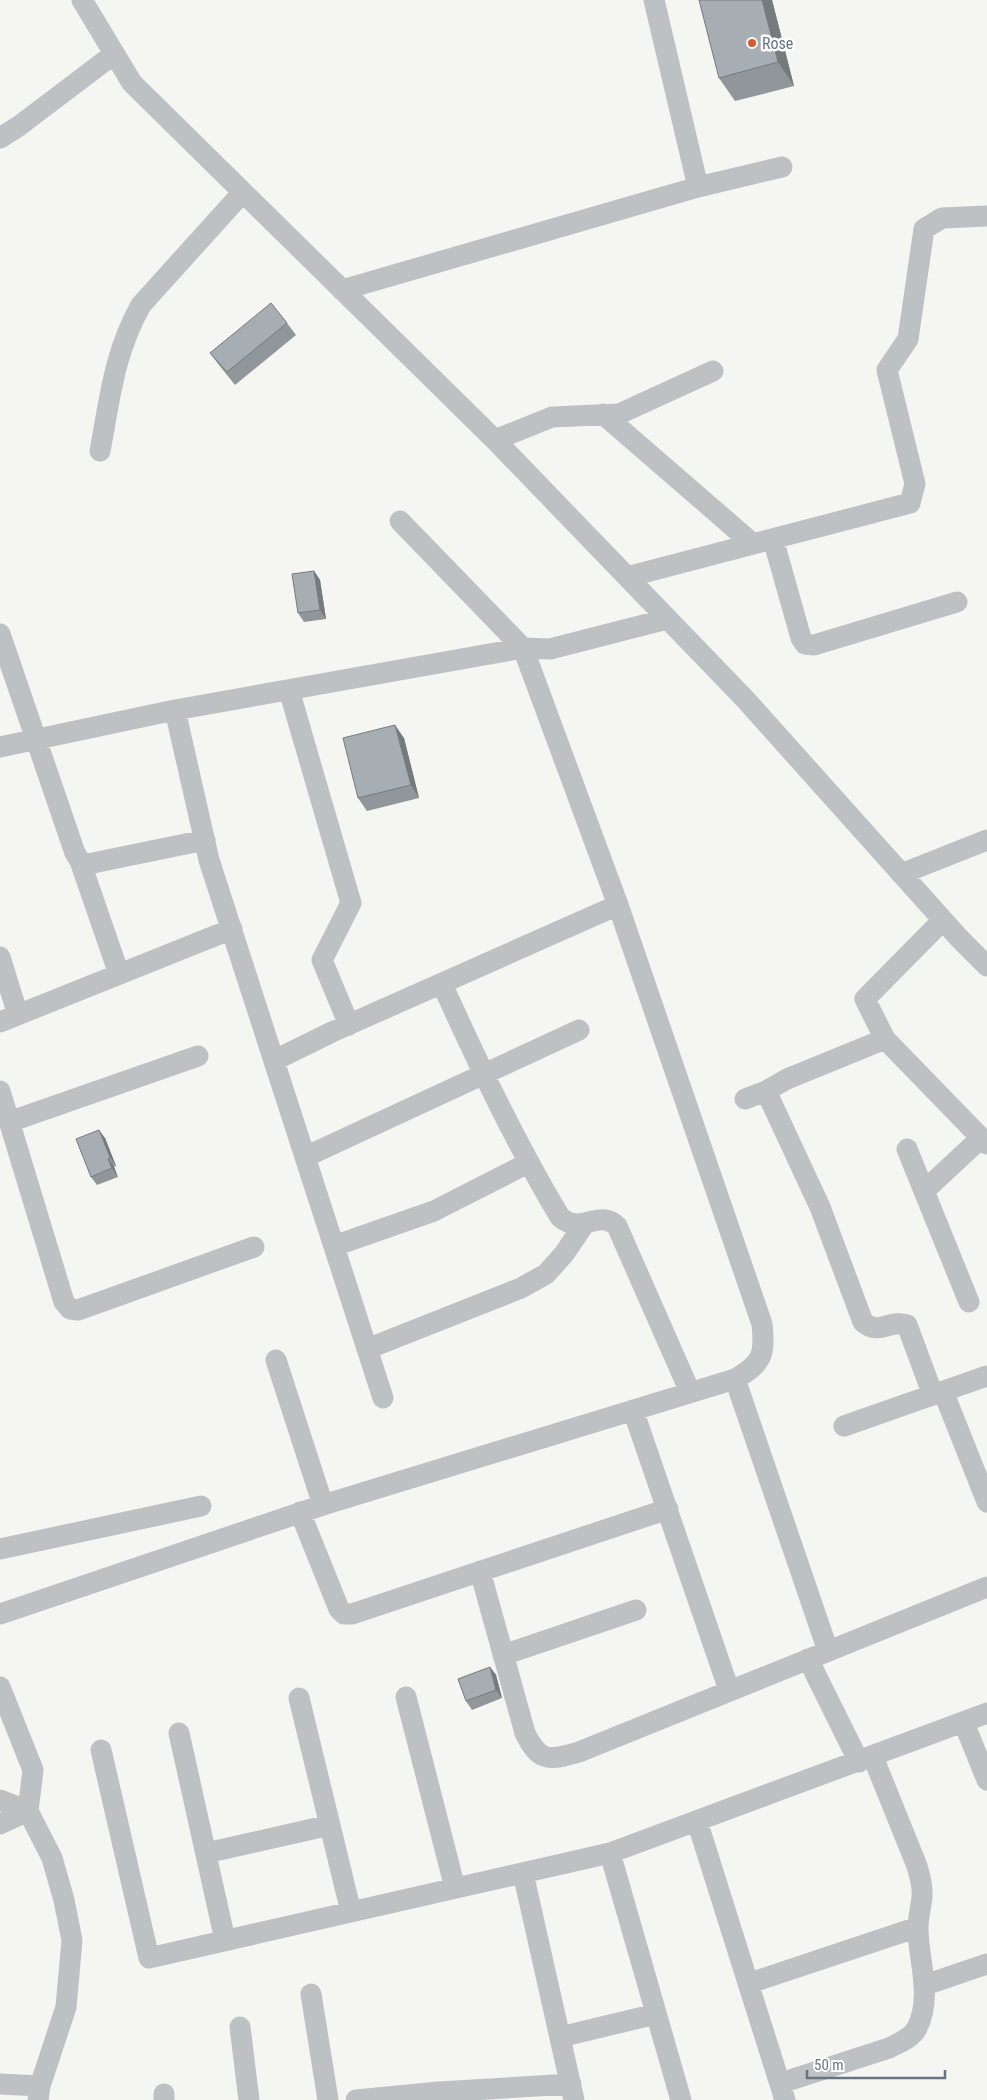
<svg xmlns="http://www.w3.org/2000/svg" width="987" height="2100" font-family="'Roboto Condensed',sans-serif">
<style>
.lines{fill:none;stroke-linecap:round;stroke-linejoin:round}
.minor{stroke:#bdc1c4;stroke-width:21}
.wall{fill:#90969a}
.shaded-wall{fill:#757a7d}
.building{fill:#a7aeb3;stroke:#757a7d}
.poi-dot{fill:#d65932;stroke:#fff;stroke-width:2}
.labels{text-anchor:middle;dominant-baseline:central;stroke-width:5;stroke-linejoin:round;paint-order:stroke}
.poi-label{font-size:16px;fill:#677581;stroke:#fff;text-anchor:start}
</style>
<rect width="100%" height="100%" fill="#f5f5f2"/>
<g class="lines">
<!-- minor -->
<path class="minor" d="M82,0L132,83L495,440L745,699L959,938L987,966
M654,0L698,187
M0,138L19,126L114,54
M342,290L698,187L782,167
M603,414L753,544
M495,440L552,417L619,414L713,371
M100,451C110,398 114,353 141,305L243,192
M773,539L801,638L805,644L814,645L957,602
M627,577L910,503L915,484L887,370L908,339L924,229L942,218L987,216
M0,634L75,853L80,861L88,864L205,840
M289,690L351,903L322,960L349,1025
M175,710L209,860L383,1398
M0,747L175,710L523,648L550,649L667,619
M80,861L119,974
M901,874L987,840
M943,920L865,999L885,1039L987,1144
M0,957L18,1015
M442,984C478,1063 515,1142 560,1217C582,1236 598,1208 617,1226L690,1392
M0,1022L232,929
M885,1039L787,1079L766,1091L820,1207L863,1322C879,1336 890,1319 907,1325L933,1395
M275,1060L332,1032L618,905
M0,1091L64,1302L70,1309L78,1310L254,1247
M745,1099L766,1091
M9,1122L198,1056
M907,1149L969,1302
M305,1157L579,1030
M924,1191L981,1138
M334,1246L434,1211L528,1163
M367,1349L521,1288L546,1274L564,1254L585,1223
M276,1360L323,1505
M735,1379L828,1651
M943,1391L987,1502
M633,1410L729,1690
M844,1426L987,1376
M300,1512L339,1609L344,1614H352L668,1509
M0,1549L201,1506
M480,1571L525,1733C539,1762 549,1761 579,1752L987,1587
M0,1614L323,1505L735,1379C763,1363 765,1355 762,1324L618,905L523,648L400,521
M503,1655L636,1610
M808,1659L859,1762
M0,1687L33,1770L28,1811L0,1824
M406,1697L455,1888
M299,1698L351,1912
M964,1723L987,1780
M179,1733L225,1940
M101,1750L149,1958L610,1853L987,1713
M0,1800L28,1811L52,1858L64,1900L72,1940L66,2007L40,2086L38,2100
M697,1821L785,2100
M206,1853L330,1825
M610,1853L681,2100
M523,1873L574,2100
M750,1983L918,1927
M925,1985L987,1964
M311,1994L328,2100
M240,2027L249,2100
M560,2037L656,2014
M781,2083L889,2048C899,2043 912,2038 917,2028C933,1996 918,1960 918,1928C918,1918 921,1907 922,1897C923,1887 920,1876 917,1866L873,1757
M0,2084L40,2086
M164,2094V2100
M356,2100L439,2092L571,2084"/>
</g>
<!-- wall -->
<path class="wall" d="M772,0L794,86L735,101L719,78Z
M287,323L296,335L235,385L219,365L210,353Z
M314,571L320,580L326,619L304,622L298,613Z
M404,738L419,798L367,811L358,798Z
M105,1138L116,1166L114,1167L118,1177L97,1185L91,1177Z
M490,1667L496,1675L502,1698L472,1710L466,1701Z"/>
<!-- shaded-wall -->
<path class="shaded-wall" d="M762,0H772L794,86L778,62Z
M314,571L320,580L326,619L320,610Z
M395,725L404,738L419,798L411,785Z
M99,1130L105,1138L116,1166L110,1157Z
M108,1159L114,1167L118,1177L112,1168Z
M490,1667L496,1675L502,1698L496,1690Z"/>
<!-- building -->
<path class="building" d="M699,0H762L778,62L719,78Z
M271,303L287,323L227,372L210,353Z
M314,571L320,610L298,613L292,574Z
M395,725L411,785L358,798L343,738Z
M99,1130L110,1157L108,1159L112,1168L91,1177L76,1139Z
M490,1667L496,1690L466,1701L458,1679Z"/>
<!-- markers -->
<circle class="poi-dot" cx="752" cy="43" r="5"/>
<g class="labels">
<!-- poi labels -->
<g class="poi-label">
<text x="762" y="43">Rose</text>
</g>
</g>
<!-- scale -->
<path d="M807 2070v8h138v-8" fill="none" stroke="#677581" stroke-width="2.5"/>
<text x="814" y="2070" font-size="15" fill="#677581" stroke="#ffffff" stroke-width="4" paint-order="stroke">50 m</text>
</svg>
